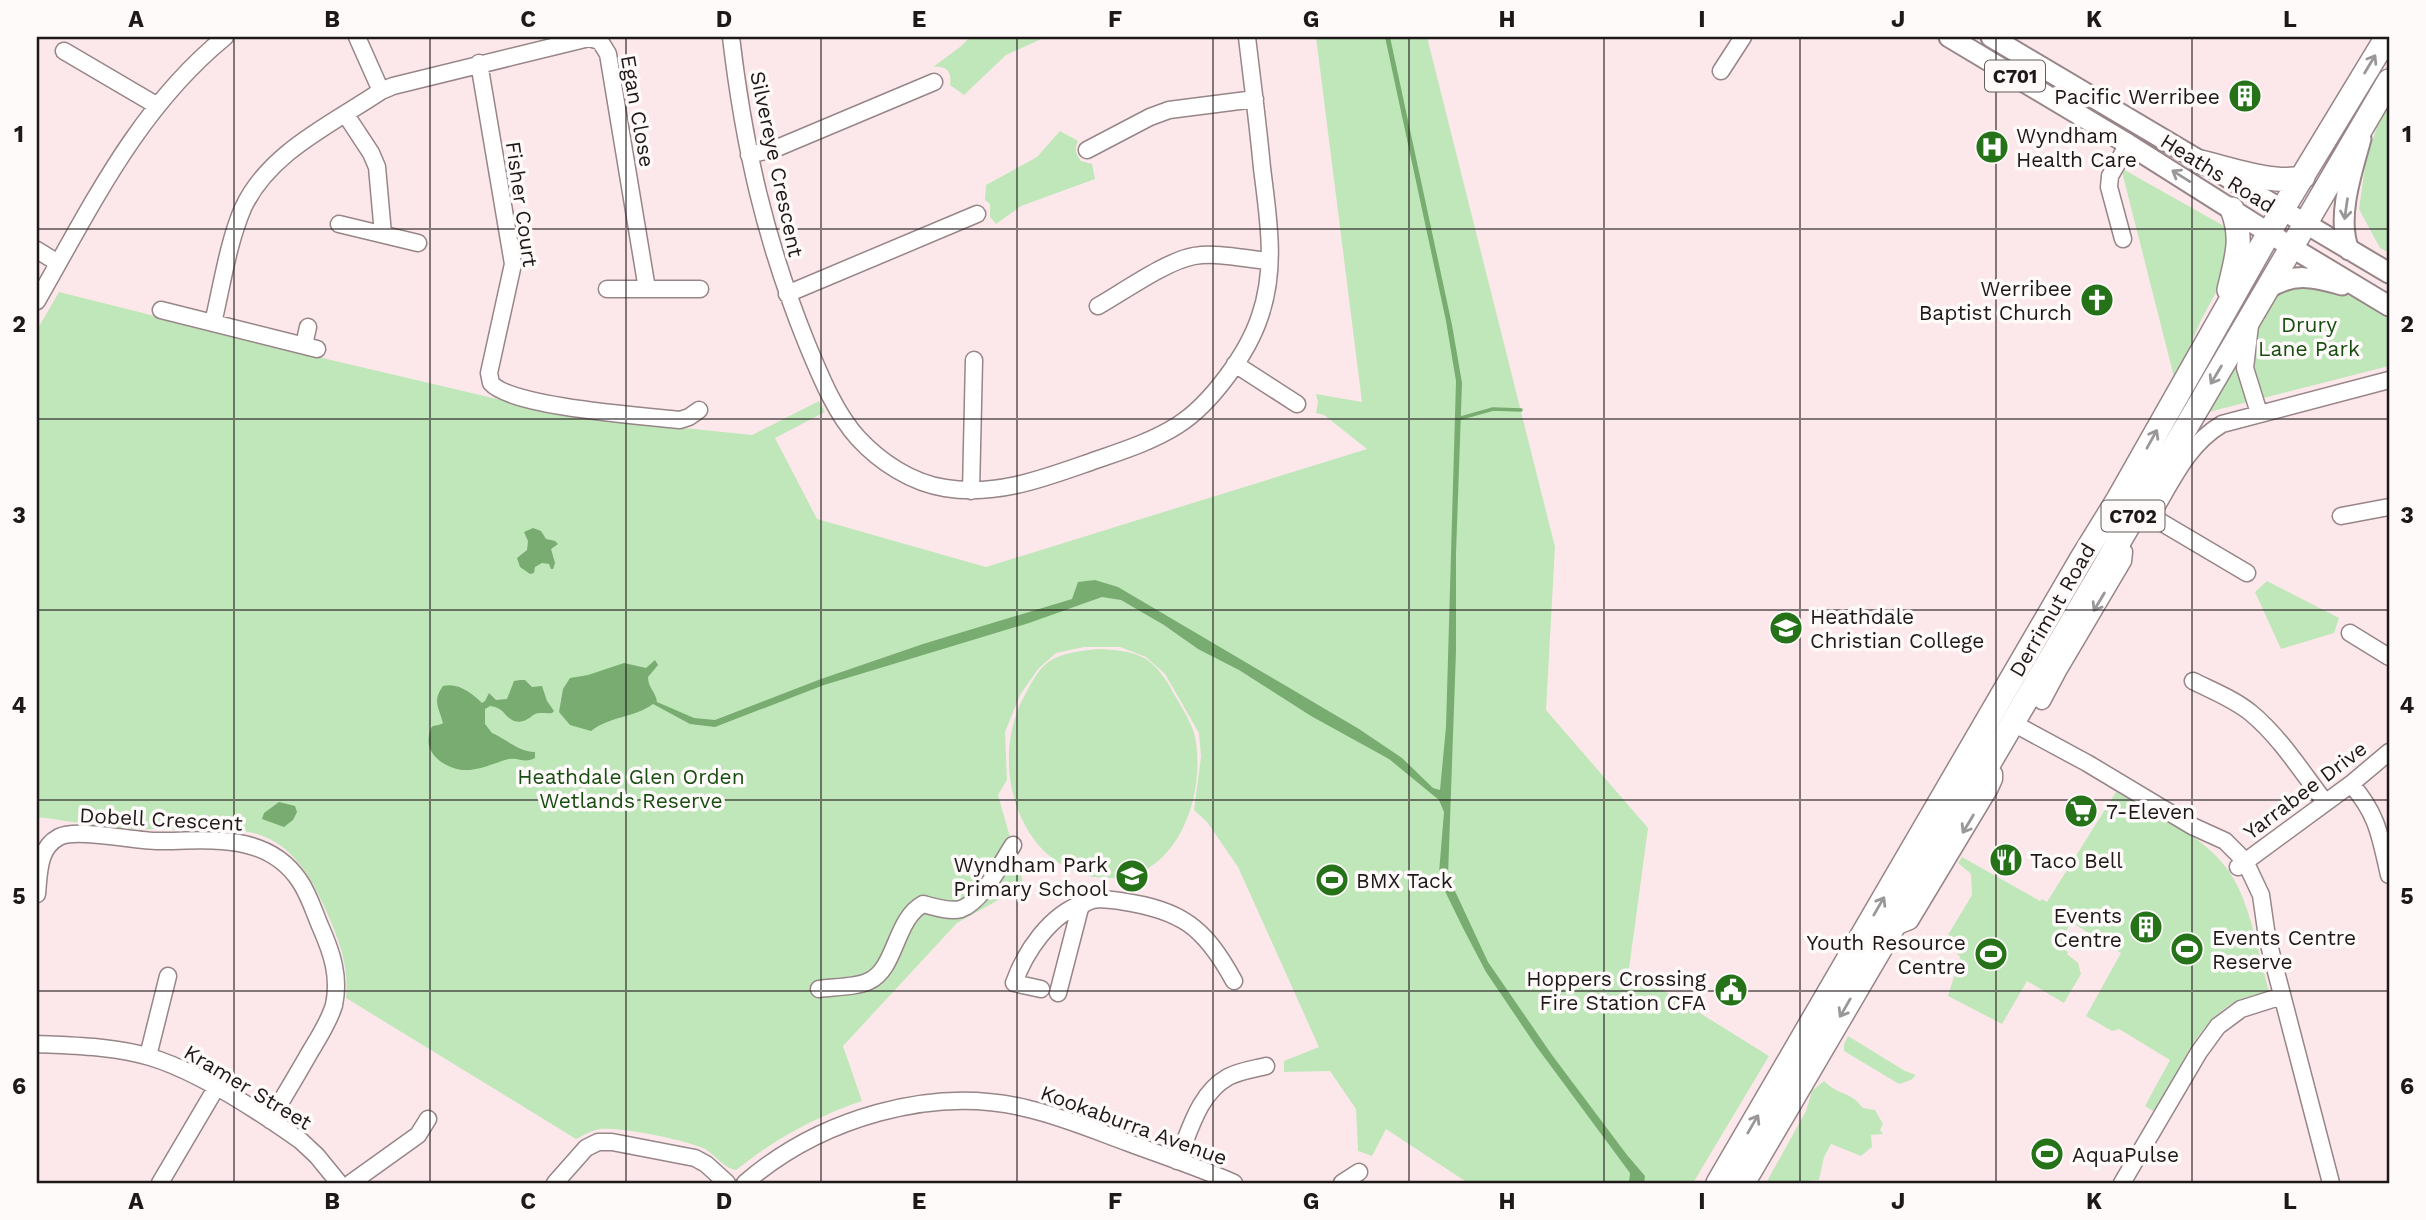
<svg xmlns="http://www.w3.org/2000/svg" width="2426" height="1220" font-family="'Work Sans',sans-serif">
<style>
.green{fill:#c0e7ba}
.water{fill:#78ac70}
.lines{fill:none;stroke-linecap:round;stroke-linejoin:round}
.stream{stroke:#78ac70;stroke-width:3.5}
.minor-casing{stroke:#978588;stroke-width:19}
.major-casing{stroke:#978588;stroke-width:23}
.highway-casing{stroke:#978588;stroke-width:26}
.minor{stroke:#fff;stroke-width:16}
.major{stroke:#fff;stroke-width:19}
.highway{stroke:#fff;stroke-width:23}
.oneway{stroke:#9a9798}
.grid{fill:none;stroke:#1f1819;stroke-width:2;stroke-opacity:0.55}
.labels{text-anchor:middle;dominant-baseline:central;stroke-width:7;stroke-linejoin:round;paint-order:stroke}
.shield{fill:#fefafa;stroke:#625c5c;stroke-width:2}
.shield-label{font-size:19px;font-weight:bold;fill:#1f1819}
.poi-label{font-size:21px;fill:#1f1819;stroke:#fefafa;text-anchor:start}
.street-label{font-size:21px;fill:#1f1819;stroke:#fefafa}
.park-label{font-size:21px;fill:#184d10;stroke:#fefafa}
.neatline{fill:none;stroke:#1f1819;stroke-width:2.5}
.grid-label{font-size:23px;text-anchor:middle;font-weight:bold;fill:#1f1819}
</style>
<rect width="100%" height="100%" fill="#fce8eb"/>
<!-- green -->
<path class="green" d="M970,37H1046L1006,55L964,95L950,85C952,72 947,65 933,67L960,47Z
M1316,37H1427L1555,547L1546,710L1648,828L1629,969L1769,1056L1693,1183H1468L1386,1129L1372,1156L1358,1151L1356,1109L1330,1071L1284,1072V1061L1319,1047L1238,867L1207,822L1194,810L1201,757L1199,733L1165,674L1146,657L1120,647H1084L1056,653L1038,669L1020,695L1005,732L1007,780L998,795L1024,886L957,923L843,1046L862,1101C815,1117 775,1139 736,1170C725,1169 715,1155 705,1149C686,1140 622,1127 601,1129C592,1130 584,1135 576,1139L346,998C349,967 340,943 328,915C282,805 234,834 138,829C105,828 70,821 37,817V330L59,292L331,360L569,416L752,435L819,401L825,412L775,438L817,519L986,567L1367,449L1324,415L1316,413L1318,402L1316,394L1362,402Z
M2389,104V253L2380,248L2359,209L2366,159L2377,127Z
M1060,131L1078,141C1074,150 1076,154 1081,161L1092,164L1095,179L1021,206L996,224L990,217V204L985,200L986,185L1037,157Z
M2121,168L2224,226L2232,236L2220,285L2201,320L2187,353L2174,377Z
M2293,282L2335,290L2355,298L2389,319V366L2205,413L2279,288Z
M2267,581L2339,618L2334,633L2281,649L2255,592Z
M1098,649C1114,650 1129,650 1144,658C1157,665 1168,682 1174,694C1182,708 1192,723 1195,737C1206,792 1180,874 1116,878C1021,883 984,764 1026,693C1031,683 1038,670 1047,663C1062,652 1080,651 1098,649Z
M2116,792C2154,814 2205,835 2230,873C2250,902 2259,956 2269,991C2257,994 2244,997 2233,1003C2194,1026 2177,1075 2156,1113L2145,1106L2170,1060L2119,1029L2112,1031L2086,1016L2121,953L2071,922L2059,946L2068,952L2067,954L2078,963L2081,974L2064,1003L2027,981L2002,1024L1948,996L1960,957L1945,940L1972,895L1971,874L1958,863L1962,857L2040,901L2042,899L2047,902Z
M1848,1036L1905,1071L1916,1075L1911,1080L1899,1084L1844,1051V1044Z
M1824,1081C1839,1096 1849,1090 1863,1108L1875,1110L1883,1124L1880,1130L1883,1134L1871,1135L1872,1147L1861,1156L1831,1144L1824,1157L1819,1180L1807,1181V1183H1766L1806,1111L1812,1091Z"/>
<!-- water -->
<path class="water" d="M1385,37H1390L1452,325L1462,383L1456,554V651L1448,876L1488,962L1552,1055L1627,1155L1645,1176L1644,1183L1629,1182L1630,1173L1536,1046L1486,972L1463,928L1441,883L1439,873L1444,812L1439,800L1389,759L1311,716L1239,670L1198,649L1164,625L1121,600L1102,597L1029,623L824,685L715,727L690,724L653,704C634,718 610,716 591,731L570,725L559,712L563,689L570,678L588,675L624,663L646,668L655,660L658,665L648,677C648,688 656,692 657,702L694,718L715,720L821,679L923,644L1072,599L1078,582L1095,580L1118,587L1359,729L1402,758L1433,788L1440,790L1446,727L1456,381L1446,321Z
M533,528L541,531L546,539L555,541L558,544L551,549L555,563L553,569H551L549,564L542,563L535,567L534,573L530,574L520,567L517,558L527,550L528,541L524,532Z
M520,680H525L532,687L542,686L547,701L554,711L552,713C547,714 540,712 535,714C529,718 523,724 514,721C504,717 505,708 490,706L485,709V724L492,733C508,740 517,751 535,752V758C523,764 520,757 509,759C493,763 480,771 462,770C445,768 425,754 429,736C430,732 430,728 433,726C437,725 440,725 443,723C439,708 432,701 443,686C458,682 472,693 482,703L485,701L489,693L496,700L507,699L514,681Z
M279,802L295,806L297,812L293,820L284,827L262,819L264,813Z"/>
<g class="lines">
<!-- stream -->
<path class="stream" d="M1461,418L1493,409L1521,410"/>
<defs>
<path id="minor" d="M357,37L381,91
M731,37C744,147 765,240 807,344C820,375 835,413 858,438C880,462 912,483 945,488C998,497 1047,477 1096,460C1125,450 1153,441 1178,425C1211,404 1248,353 1260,316C1277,267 1268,217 1262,168C1258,124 1252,80 1247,37
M64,51L156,105
M479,63L513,264L489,373L491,383C511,407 644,416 680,420L689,417L699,410
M1721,71L1743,37
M346,115L371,153L377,167L383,234
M1087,150L1150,117L1169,110L1255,99
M749,155L777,148L934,82
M339,224L418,243
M2123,239L2109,187L2110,176L2128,144
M37,250L58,263
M607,289H700
M787,294L977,214
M37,301C92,205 138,108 225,37
M1098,306C1123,292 1166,261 1194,256C1218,252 1245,259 1269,261
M161,310L317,349
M213,323C222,285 228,243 243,208C269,152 332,124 381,91L393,86L589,38L600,41L608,54L647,289
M2250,325L2245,368L2259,413
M304,345L308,327
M1235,364L1297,404
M971,491L974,360
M2144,512L2247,573
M2151,516C2172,481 2187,445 2222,424L2389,380
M2341,516L2389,507
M2350,633L2389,657
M2043,668L2058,671L2123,561L2124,552L2116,545
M2193,681C2213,691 2234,699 2251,713C2280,737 2302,772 2325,802
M2042,701L2058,671
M2011,722L2087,763L2192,826L2225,841L2245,861L2261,895L2267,937L2331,1183
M2351,784C2378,815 2380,836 2389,875
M2238,867L2351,784L2389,752
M37,894C39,873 38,848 59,837C77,828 134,841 158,841C209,841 266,832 299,880C309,894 314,912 321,928C332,953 340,977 334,1005C329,1022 319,1037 310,1052C297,1075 283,1098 270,1120
M1890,929L1910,921L1990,788L1994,779V774L1985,767
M819,989C833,987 858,987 869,981C896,969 895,919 923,904C934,907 950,912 961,909C982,902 1002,862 1013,845
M1041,989L1014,983C1025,952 1050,914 1084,903
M1058,993L1080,908C1089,896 1107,899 1120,901C1181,910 1204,926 1234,981
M37,1044C74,1046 113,1046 150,1057C197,1071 260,1112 301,1141L317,1156L339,1183
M148,1056L168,976
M1177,1161C1190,1131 1198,1094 1228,1077C1239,1071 1254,1069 1266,1066
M160,1183L216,1088
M351,1183L418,1135L428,1119
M555,1183L586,1148L598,1142H612L695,1158L706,1164L727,1183
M745,1183C819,1119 933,1084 1029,1109C1063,1117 1096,1131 1129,1143C1164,1156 1200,1168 1234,1183
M1342,1183L1359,1172
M2122,1183L2199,1052L2218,1026L2241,1009L2282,996"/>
<path id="major" d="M1949,37L2128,144L2291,247L2389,306
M1991,37L2389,273
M2349,250C2336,218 2352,171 2361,139
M2267,289C2293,272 2313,277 2342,285"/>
<path id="highway" d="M2200,162C2227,168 2277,186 2303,177
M2229,290C2236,259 2244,239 2232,209
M1718,1183L2082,558L2119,498L2282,210L2387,37
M1743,1183L2389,81"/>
</defs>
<!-- minor casing -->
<use href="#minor" class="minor-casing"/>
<!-- major casing -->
<use href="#major" class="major-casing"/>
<!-- highway casing -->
<use href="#highway" class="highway-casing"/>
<!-- minor -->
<use href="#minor" class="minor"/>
<!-- major -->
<use href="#major" class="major"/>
<!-- highway -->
<use href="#highway" class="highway"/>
</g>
<!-- one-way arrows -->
<defs><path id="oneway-shaft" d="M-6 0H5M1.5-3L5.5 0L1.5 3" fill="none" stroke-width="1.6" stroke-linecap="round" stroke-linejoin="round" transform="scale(1.75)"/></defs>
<g class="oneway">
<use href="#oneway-shaft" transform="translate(2370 64) rotate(-59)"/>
<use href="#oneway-shaft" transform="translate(2181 176) rotate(-148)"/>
<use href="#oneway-shaft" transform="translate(2346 209) rotate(98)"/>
<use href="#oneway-shaft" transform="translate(2216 375) rotate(121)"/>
<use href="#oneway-shaft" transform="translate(2152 439) rotate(-61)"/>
<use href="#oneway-shaft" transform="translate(2099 602) rotate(121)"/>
<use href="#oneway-shaft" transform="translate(1968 824) rotate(121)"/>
<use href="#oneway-shaft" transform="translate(1879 906) rotate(-60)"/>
<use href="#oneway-shaft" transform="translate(1845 1008) rotate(120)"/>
<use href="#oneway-shaft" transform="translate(1753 1124) rotate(-60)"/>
</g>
<!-- grid -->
<path class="grid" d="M234,37V1183M430,37V1183M626,37V1183M821,37V1183M1017,37V1183M1213,37V1183M1409,37V1183M1604,37V1183M1800,37V1183M1996,37V1183M2192,37V1183M37,229H2389M37,419H2389M37,610H2389M37,800H2389M37,991H2389"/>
<!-- icons -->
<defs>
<symbol id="building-disc" viewBox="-11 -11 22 22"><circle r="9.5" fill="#257218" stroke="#fefafa"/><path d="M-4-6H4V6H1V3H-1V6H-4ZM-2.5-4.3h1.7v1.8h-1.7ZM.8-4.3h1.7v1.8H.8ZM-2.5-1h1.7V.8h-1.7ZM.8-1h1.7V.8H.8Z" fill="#fff"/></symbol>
<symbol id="hospital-disc" viewBox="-11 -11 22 22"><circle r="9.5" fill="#257218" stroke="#fefafa"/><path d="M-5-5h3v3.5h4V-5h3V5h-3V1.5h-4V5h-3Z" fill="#fff"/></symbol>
<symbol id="church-disc" viewBox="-11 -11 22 22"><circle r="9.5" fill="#257218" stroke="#fefafa"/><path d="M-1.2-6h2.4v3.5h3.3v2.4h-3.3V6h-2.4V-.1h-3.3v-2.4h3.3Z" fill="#fff"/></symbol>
<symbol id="school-disc" viewBox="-11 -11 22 22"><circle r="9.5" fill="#257218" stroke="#fefafa"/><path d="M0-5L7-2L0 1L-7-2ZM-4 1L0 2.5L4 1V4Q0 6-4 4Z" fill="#fff"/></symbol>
<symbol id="supermarket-disc" viewBox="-11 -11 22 22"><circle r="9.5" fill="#257218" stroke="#fefafa"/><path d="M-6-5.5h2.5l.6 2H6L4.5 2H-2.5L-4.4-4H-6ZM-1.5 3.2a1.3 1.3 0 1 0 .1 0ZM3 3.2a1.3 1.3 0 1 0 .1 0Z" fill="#fff"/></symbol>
<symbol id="restaurant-disc" viewBox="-11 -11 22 22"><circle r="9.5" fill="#257218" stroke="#fefafa"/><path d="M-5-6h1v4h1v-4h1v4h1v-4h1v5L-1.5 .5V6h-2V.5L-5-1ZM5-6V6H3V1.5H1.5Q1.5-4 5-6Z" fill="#fff"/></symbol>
<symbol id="stadium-disc" viewBox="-11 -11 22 22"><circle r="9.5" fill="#257218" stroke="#fefafa"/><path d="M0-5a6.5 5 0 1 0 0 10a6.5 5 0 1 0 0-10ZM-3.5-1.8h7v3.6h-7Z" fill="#fff"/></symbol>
<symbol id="civic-disc" viewBox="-11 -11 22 22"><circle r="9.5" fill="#257218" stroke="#fefafa"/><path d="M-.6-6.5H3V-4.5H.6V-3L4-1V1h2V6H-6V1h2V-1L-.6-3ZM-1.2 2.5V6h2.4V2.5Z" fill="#fff"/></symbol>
</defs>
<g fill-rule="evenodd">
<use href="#building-disc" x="2226" y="77" width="38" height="38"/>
<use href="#hospital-disc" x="1973" y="128" width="38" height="38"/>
<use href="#church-disc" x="2078" y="281" width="38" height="38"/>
<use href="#school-disc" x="1767" y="609" width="38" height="38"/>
<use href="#supermarket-disc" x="2062" y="792" width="38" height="38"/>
<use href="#restaurant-disc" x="1987" y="841" width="38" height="38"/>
<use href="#school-disc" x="1113" y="857" width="38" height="38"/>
<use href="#stadium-disc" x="1313" y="861" width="38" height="38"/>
<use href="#building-disc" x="2127" y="908" width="38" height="38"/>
<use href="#stadium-disc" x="2168" y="930" width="38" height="38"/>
<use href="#stadium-disc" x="1972" y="935" width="38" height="38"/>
<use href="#civic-disc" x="1712" y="971" width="38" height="38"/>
<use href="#stadium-disc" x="2028" y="1135" width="38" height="38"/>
</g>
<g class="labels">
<!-- shield labels -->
<g class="shield">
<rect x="1985" y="60.5" width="60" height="31" rx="5"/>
<rect x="2101.5" y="500.5" width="63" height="31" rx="5"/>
</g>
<g class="shield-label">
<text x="2015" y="76">C701</text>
<text x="2133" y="516">C702</text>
</g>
<!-- poi labels -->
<g class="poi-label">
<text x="2220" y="96" text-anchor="end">Pacific Werribee</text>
<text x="2016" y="135">Wyndham<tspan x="2016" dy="24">Health Care</tspan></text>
<text x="2072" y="288" text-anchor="end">Werribee<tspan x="2072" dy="24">Baptist Church</tspan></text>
<text x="1810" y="616">Heathdale<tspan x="1810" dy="24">Christian College</tspan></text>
<text x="2106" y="811">7-Eleven</text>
<text x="2030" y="860">Taco Bell</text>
<text x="1108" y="864" text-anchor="end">Wyndham Park<tspan x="1108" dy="24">Primary School</tspan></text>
<text x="1356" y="880">BMX Tack</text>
<text x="2122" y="915" text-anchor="end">Events<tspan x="2122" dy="24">Centre</tspan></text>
<text x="2212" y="937">Events Centre<tspan x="2212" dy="24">Reserve</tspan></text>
<text x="1966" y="942" text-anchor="end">Youth Resource<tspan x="1966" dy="24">Centre</tspan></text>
<text x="1706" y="978" text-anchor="end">Hoppers Crossing<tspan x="1706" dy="24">Fire Station CFA</tspan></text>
<text x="2072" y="1154">AquaPulse</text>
</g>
<!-- street labels -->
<g class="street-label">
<text transform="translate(638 111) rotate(80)">Egan Close</text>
<text transform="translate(777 164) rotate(78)">Silvereye Crescent</text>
<text transform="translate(2218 173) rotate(32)">Heaths Road</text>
<text transform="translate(522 204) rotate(82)">Fisher Court</text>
<text transform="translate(2052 610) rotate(-60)">Derrimut Road</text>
<text transform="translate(2305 790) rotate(-37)">Yarrabee Drive</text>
<text transform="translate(161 819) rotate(3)">Dobell Crescent</text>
<text transform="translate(248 1087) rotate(31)">Kramer Street</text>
<text transform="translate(1134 1125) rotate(20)">Kookaburra Avenue</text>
</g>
<!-- park labels -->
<g class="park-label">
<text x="2309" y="324">Drury<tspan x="2309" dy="24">Lane Park</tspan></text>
<text x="631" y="776">Heathdale Glen Orden<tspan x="631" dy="24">Wetlands Reserve</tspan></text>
</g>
</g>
<!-- border -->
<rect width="2426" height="1220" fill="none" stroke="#fefafa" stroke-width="77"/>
<rect x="38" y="38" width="2350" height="1144" class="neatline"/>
<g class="grid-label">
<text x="136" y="27">A</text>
<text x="332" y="27">B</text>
<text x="528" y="27">C</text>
<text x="724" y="27">D</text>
<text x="919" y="27">E</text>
<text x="1115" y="27">F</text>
<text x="1311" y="27">G</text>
<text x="1507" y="27">H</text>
<text x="1702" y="27">I</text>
<text x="1898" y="27">J</text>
<text x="2094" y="27">K</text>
<text x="2290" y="27">L</text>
<text x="19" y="142">1</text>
<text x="2407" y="142">1</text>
<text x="19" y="332">2</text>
<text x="2407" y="332">2</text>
<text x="19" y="523">3</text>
<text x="2407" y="523">3</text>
<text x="19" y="713">4</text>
<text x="2407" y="713">4</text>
<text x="19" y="904">5</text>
<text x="2407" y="904">5</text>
<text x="19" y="1094">6</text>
<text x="2407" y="1094">6</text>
<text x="136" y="1209">A</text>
<text x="332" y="1209">B</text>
<text x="528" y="1209">C</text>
<text x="724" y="1209">D</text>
<text x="919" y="1209">E</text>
<text x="1115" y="1209">F</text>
<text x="1311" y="1209">G</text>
<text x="1507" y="1209">H</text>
<text x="1702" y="1209">I</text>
<text x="1898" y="1209">J</text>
<text x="2094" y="1209">K</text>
<text x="2290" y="1209">L</text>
</g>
</svg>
